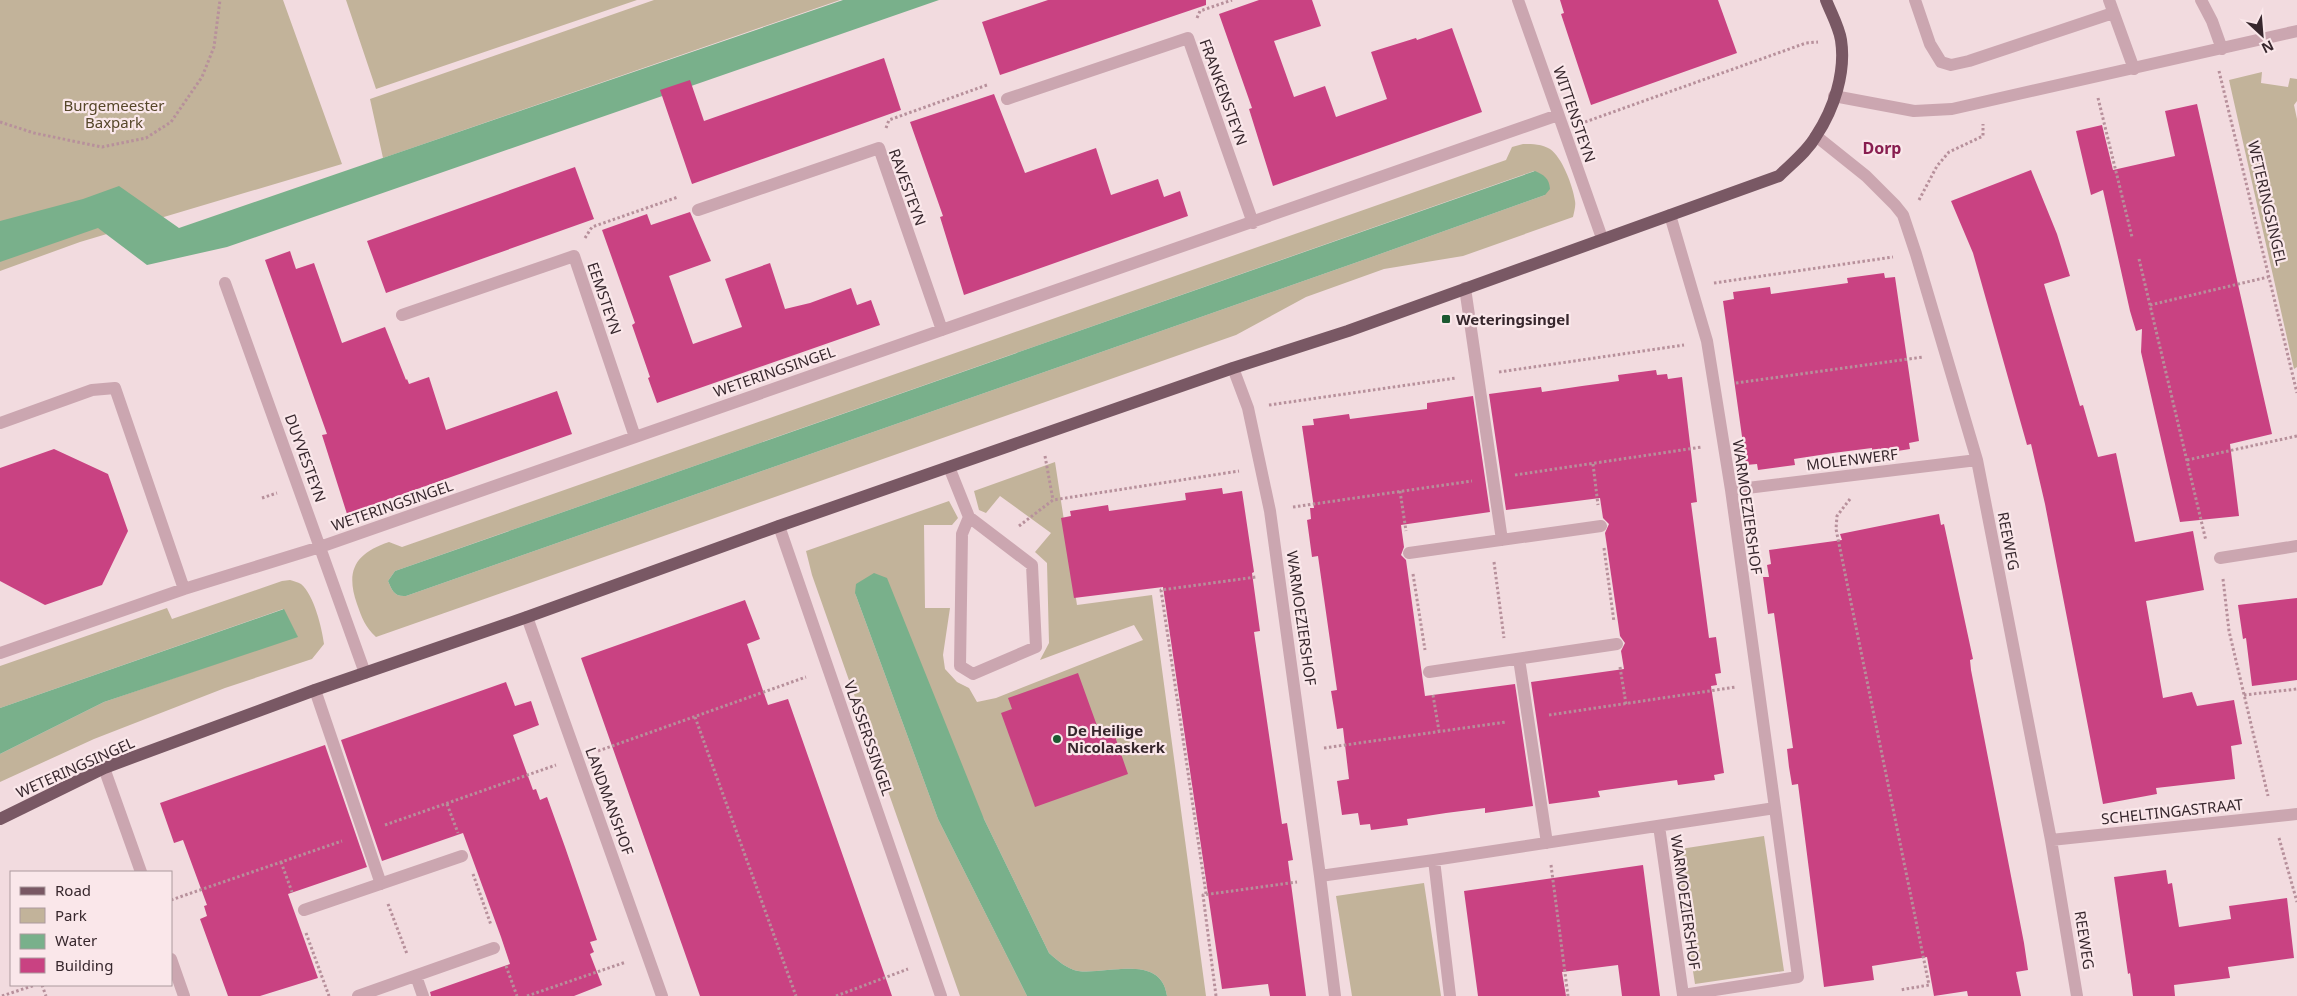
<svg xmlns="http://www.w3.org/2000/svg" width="2297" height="996" font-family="'Noto Sans',sans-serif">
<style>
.green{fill:#c2b39a;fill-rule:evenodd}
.water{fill:#79b08b}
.building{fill:#c94282}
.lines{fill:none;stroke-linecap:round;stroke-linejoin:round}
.path{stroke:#b7909b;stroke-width:3;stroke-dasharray:2.5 2.5;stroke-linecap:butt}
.minor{stroke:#cba6b0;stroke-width:12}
.major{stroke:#795864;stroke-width:12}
.poi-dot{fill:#1c5931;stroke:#fae7ea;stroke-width:2}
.labels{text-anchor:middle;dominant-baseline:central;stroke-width:4.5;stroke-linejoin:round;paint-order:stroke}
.street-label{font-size:15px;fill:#37272d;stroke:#fae7ea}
.park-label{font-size:15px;fill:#56472a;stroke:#fae7ea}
.poi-label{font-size:15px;font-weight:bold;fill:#37272d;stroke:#fae7ea;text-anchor:start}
.neighbourhood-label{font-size:16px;font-weight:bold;fill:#881e50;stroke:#fae7ea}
</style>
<rect width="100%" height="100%" fill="#f2dbdf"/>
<!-- green -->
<path class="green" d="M0,0H283L342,164L80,242L0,271Z
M346,0H637L376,89Z
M654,0H840L383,158L370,99Z
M2262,72L2261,83L2288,87L2290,78L2297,79V101L2294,105L2297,119V367L2294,369L2229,80Z
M1523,144C1532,144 1542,144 1550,149C1562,157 1573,186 1575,201C1576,206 1574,212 1573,217L1463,256L1384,269L1306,297L1236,335L376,637C365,627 362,618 357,604C345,570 356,553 389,542L402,547L1506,160L1512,147ZM1534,171L1545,195L1369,258L406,596C394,597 392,590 388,581L395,571Z
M1055,462L1077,605L1152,595L1206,996H1167C1161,953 1107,975 1078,971C1067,969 1057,960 1049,953L984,819L855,593L938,819L1027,996H960L812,575L806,551L949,501L958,518L952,525H924L925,608H950L943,655L945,669L957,682L969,688L977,702L996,698L1143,640L1134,625L1040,660L1049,643L1047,563L1035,552L1051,533L1000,496L986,513L979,510L974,491Z
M290,580C293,581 298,582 301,584C314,595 322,628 324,644L312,659L225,688L94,739L0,782V754L104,702L297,636L283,609L0,708V666L167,608L172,619L282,581Z
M1764,836L1784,971L1695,984L1674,850Z
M1424,883L1441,996H1352L1336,896Z"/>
<!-- water -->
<path class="water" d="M843,0H939L227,247L147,265L98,228L0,262V221L83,199L119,186L179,228Z
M1535,171C1544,175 1549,178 1550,189L1545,195L1369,258L406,596C394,597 392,590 388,581L395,571Z
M874,573L887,578L984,819L1049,953C1057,960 1067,969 1078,971C1107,975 1161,953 1167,996H1027L938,819L855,593L856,584Z
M284,609L298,637L104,702L0,754V708Z"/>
<!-- building -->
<path class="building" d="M1048,0H1206V5L1000,75L982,22Z
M1259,0H1312L1321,26L1274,41L1294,97L1325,86L1336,117L1387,99L1371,52L1416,38L1417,40L1452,28L1482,112L1273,186L1249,109L1252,108L1219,14Z
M1560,0H1718L1737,53L1591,105L1561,14L1564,13Z
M884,58L901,110L692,184L660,90L690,80L704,121Z
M994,94L1025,173L1096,148L1111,195L1158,179L1164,197L1180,191L1188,216L964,295L940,217L943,216L910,122Z
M2197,104L2272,434L2230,444L2239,516L2180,522L2141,352L2142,329L2136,331L2130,311L2103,190L2091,195L2076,131L2102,125L2113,170L2175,156L2165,111Z
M575,167L594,219L386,293L367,241Z
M2031,170L2057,234L2070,276L2044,284L2080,406L2083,405L2098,457L2116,453L2135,542L2193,531L2204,590L2146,601L2163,698L2192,692L2197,706L2234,700L2242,744L2231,746L2235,779L2156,788L2157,794L2103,804L2045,504L2031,444L2027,445L1973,253L1951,201Z
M690,212L711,261L669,276L693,344L742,327L725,279L770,263L785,309L810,303L851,288L857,305L871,300L880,325L657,403L648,378L650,377L632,325L635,323L602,230L647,214L651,225Z
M290,251L296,269L314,263L342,343L385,327L406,380L407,379L409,384L429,377L446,430L557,391L572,434L347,514L322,435L327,434L265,260Z
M1884,273L1885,278L1895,277L1919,441L1909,443L1910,449L1891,452L1872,454V448L1833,453L1794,459L1795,465L1758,470L1757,464L1746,465L1723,301L1734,299L1733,292L1770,287L1771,294L1848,283L1847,278Z
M1656,370L1657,375L1667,374L1668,379L1682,377L1697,502L1691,503L1709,638L1716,637L1721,673L1715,674L1717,685L1711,686L1724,773L1714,775L1715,780L1678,785L1677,780L1598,791L1600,797L1549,804L1531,682L1624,669L1621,651L1625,643L1620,636L1605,533L1609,524L1603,518L1600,498L1506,510L1489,394L1541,387L1542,392L1582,386L1619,381L1618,375Z
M1473,396L1490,512L1401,525L1404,547L1401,555L1406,560L1425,696L1515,684L1533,806L1485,813V808L1446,813L1407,819L1408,825L1371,830L1370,824L1360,825L1358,813L1342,815L1337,781L1349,779L1343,728L1337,729L1334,709L1331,691L1337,690L1318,556L1312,557L1307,520L1311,519L1310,508H1314L1302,426L1314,425L1313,419L1349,414L1350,419L1427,409V403Z
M54,449L108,474L128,531L102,585L45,605L0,581V468Z
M1222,488L1223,494L1242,491L1254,572L1252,573L1260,631L1254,632L1282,824L1287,823L1290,842L1293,860L1288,861L1306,996H1270L1268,984L1222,989L1163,587L1074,598L1061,518L1071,516L1070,511L1108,505L1109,511L1186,500L1185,493Z
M1939,514L1941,525L1944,524L1973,659L1970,660L1971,670L2024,943L2028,970L2016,972L2021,996H1968L1967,991L1934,996L1927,957L1872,966L1874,980L1824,987L1798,784L1792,785L1789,767L1787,749L1793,748L1774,613L1768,614L1763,577H1769L1767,565L1771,564L1769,550L1842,540L1840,534Z
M2297,598V680L2252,686L2246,638L2243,639L2238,605Z
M745,600L760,639L747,644L768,705L788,699L892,996H700L581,658Z
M1078,673L1100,734L1112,728L1128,774L1035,807L1001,713L1012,709L1008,698Z
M506,682L515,706L531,701L539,725L513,735L533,790L536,789L540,800L547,797L565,847L597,940L590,942L594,952L590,954L602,985L574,996H431L430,992L510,964L501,937L463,833L382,861L341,740Z
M325,745L367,867L288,894L318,978L260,996H228L200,919L207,916L204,906L207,905L183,840L174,843L160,803Z
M1643,865L1660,996H1622L1618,965L1562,972L1566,996H1478L1464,891Z
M2166,870L2168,884L2172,883L2179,927L2231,919L2229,906L2287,898L2294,958L2228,967L2230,978L2174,985L2175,996H2133L2130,973L2128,974L2114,877Z"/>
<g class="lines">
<!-- path -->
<path class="path" d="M1197,18L1200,11L1232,0
M2219,71L2297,393
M2098,98L2132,237
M0,122L34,133L102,147L146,138L171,122L202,77L214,47L220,0
M1585,122L1806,43L1818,42
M886,128L889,120L987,85
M1919,200L1937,166L1949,152L1983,136V124
M585,238L592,227L678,197
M2139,259L2206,541
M1714,283L1893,257
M2150,305L2268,277
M1499,372L1684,345
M1736,383L1923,357
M1269,405L1456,378
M1045,456L1053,500
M2187,460L2297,436
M1593,464L1598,505
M1515,475L1702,447
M1400,491L1406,531
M262,498L277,493
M1850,499L1837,516L1836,529L1929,985L1900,990
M1293,507L1472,481
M1019,526L1053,500L1239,471
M1604,548L1614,622
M1494,562L1504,638
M1413,574L1425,650
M2223,579L2229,631L2268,796
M1620,667L1626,704
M1433,695L1439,731
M2244,695L2297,689
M1549,715L1736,687
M695,717L796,996
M1324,748L1506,722
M598,751L806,677
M447,804L458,833
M385,825L556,765
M2279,838L2297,902
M281,862L292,892
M1551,865L1568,996
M473,874L491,925
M1206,894L1161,590L1256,577
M171,900L342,841
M388,904L407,954
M306,933L329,996
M506,966L517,996
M42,985L46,996
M2,996L35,985
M527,996L626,962
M836,996L908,969
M1216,996L1203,895L1297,882"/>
<!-- minor -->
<path class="minor" d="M1518,0L1602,238
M1915,0L1930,44L1941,62L1951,65L1969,61L2113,13
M2109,0L2134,69
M2201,0L2212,21L2222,49
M1834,96L1914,111L1952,109L2297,31
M1007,99L1188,38L1253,223
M1816,136L1866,176L1895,205L1903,215L1916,254L1977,460L2051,840L2077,996
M698,210L879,148L942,330
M225,283L365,673
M1465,288L1502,540
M402,315L574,256L635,437
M1233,368L1248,408L1270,511L1320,876L1434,860L1775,808L1731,490L1707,341L1670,215
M0,423L92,390L115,388L184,589
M949,467L969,517L1032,565L1036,647L973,674L960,666L962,534L969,517
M1731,490L1977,460
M779,526L941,996
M1409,553L1601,526
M2220,558L2297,546
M527,617L662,996
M0,653L184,589L320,547L1558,115
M1519,659L1547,843
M1429,672L1617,644
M315,690L381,884
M104,768L141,872
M1659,826L1683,995L1798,977L1775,808
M2051,840L2297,814
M1434,860L1450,996
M1320,876L1335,996
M304,910L462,856
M171,959L184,996
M416,976L423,996
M358,996L494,948"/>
<!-- major -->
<path class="major" d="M0,819L104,768L315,690L527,617L779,526L1233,368L1348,331L1779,176C1792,163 1807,152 1816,136C1834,109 1846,72 1841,40C1839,27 1831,13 1826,0"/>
</g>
<!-- markers -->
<g class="poi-dot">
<rect x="1441" y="314" width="10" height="10" rx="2.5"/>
<circle cx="1057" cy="739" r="5"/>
</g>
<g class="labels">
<!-- street labels -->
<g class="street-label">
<text transform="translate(1224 92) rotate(70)">FRANKENSTEYN</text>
<text transform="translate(1575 114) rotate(71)">WITTENSTEYN</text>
<text transform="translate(908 187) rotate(70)">RAVESTEYN</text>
<text transform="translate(2268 203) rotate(77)">WETERINGSINGEL</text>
<text transform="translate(605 298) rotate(71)">EEMSTEYN</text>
<text transform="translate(774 371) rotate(-19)">WETERINGSINGEL</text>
<text transform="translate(306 458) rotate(70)">DUYVESTEYN</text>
<text transform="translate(1852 459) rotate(-7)">MOLENWERF</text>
<text transform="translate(392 505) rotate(-19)">WETERINGSINGEL</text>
<text transform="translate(1748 507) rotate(82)">WARMOEZIERSHOF</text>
<text transform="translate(2009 541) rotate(79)">REEWEG</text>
<text transform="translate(1302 618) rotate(82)">WARMOEZIERSHOF</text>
<text transform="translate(869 738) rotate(71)">VLASSERSSINGEL</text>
<text transform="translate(75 767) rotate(-24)">WETERINGSINGEL</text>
<text transform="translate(610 801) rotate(70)">LANDMANSHOF</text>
<text transform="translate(2172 811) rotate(-6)">SCHELTINGASTRAAT</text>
<text transform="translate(1686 902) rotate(82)">WARMOEZIERSHOF</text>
<text transform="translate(2085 940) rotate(81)">REEWEG</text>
</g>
<!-- park labels -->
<g class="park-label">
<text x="114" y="105">Burgemeester<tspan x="114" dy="17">Baxpark</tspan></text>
</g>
<!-- poi labels -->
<g class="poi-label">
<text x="1456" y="319">Weteringsingel</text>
<text x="1067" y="730">De Heilige<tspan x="1067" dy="17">Nicolaaskerk</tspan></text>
</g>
<!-- neighbourhood labels -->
<g class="neighbourhood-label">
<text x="1882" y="148">Dorp</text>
</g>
</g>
<!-- legend -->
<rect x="10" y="871" width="162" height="115" fill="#fae7ea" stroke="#ac9a9e"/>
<rect x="20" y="887" width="25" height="8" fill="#795864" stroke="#ac9a9e"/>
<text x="55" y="896" font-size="15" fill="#37272d">Road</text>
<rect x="20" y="908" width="25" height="15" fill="#c2b39a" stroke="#ac9a9e"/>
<text x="55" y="921" font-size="15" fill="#37272d">Park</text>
<rect x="20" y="934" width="25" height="15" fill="#79b08b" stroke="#ac9a9e"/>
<text x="55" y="946" font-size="15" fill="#37272d">Water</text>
<rect x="20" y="958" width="25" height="15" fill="#c94282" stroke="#ac9a9e"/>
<text x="55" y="971" font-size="15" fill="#37272d">Building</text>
<!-- north arrow -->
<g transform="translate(2262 35) rotate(154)" stroke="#fae7ea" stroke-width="4" paint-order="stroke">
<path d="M0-4L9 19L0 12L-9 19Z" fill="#37272d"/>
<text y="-8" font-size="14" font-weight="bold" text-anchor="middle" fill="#37272d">N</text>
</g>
</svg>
